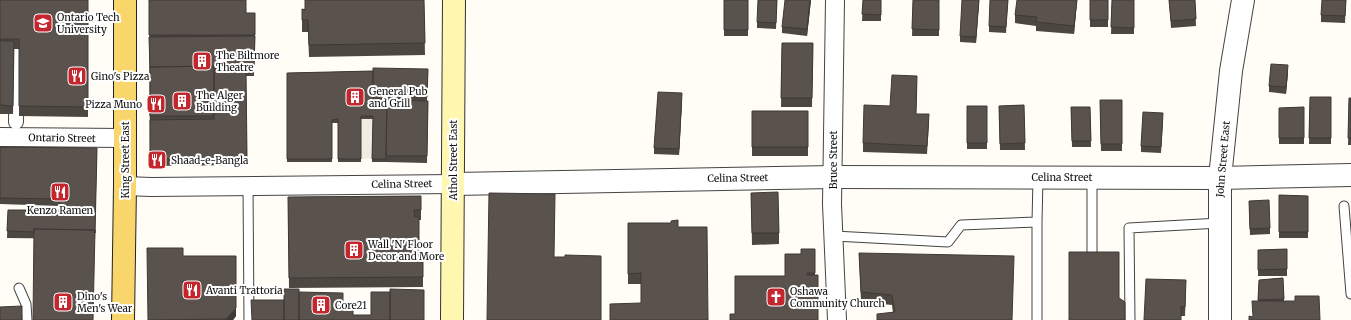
<svg xmlns="http://www.w3.org/2000/svg" width="1351" height="320" font-family="Merriweather,serif">
<rect width="100%" height="100%" fill="#fffdf5"/>
<path fill="#f1ede2" d="M361,119H373L372,158L361,159Z"/>
<g fill="none" stroke-linecap="round" stroke-linejoin="round">
<defs>
<path id="service" d="M1092,177V256
M248,186L249,320
M1344,206L1351,294
M1037,222L1038,178
M834,236L948,242L961,225L1037,222V320
M19,288L26,304L27,320
M1130,320L1129,228L1220,223"/>
<path id="pedestrian" d="M16,122L17,54"/>
<path id="minor" d="M835,0L832,204L837,320
M0,137L125,138
M125,186L151,187L453,184"/>
<path id="tertiary" d="M453,184L833,177L1220,178L1351,175
M1220,320V178L1231,71L1243,0"/>
<path id="secondary" d="M452,320L454,0"/>
<path id="primary" d="M123,320L125,186V0"/>
</defs>
<use href="#service" stroke="#444" stroke-width="11"/>
<use href="#pedestrian" stroke="#444" stroke-width="16"/>
<use href="#minor" stroke="#444" stroke-width="20"/>
<use href="#tertiary" stroke="#444" stroke-width="24"/>
<use href="#secondary" stroke="#333" stroke-width="24"/>
<use href="#primary" stroke="#222" stroke-width="24"/>
<use href="#service" stroke="#fff" stroke-width="9"/>
<use href="#pedestrian" stroke="#fff" stroke-width="14"/>
<use href="#minor" stroke="#fff" stroke-width="18"/>
<use href="#tertiary" stroke="#fff" stroke-width="22"/>
<use href="#secondary" stroke="#fff6b0" stroke-width="22"/>
<use href="#primary" stroke="#f9d66b" stroke-width="22"/>
</g>
<path fill="#4d4742" d="M0,0H88V117L19,116V49H14L13,114H0Z
M149,0L246,13L255,35L254,76H246L247,165L150,166Z
M424,0L425,55L309,57L308,32H302V9Z
M724,0H748V36H724Z
M777,0L776,29L757,28V22Z
M811,0L807,36L782,33V27Z
M863,0H881V21H862Z
M913,0H939V36H912Z
M979,0L976,43L960,42V36Z
M1008,0L1006,33L989,32V26Z
M1077,0L1074,34L1036,31V26L1015,23V15Z
M1090,0H1108V27H1090Z
M1112,0H1134V34H1111Z
M1169,0H1195L1196,26L1171,28Z
M1346,0L1345,23L1321,22V15Z
M782,43H813L812,107H781Z
M428,69L427,101L428,107L427,163L386,162H372L373,119H361V162H338V123H332V162H287V73L373,71Z
M1288,72L1286,94L1269,92V86Z
M917,84L916,114L929,123L927,154L863,152V143L890,106Z
M1310,97H1331V144H1309Z
M1349,98H1351V145H1348Z
M682,100L679,155L654,154V148Z
M1100,100H1122V151H1101Z
M1024,105L1025,150H1000L999,106Z
M967,106H987V149H967Z
M1071,107H1090L1091,147H1072Z
M1304,107V144H1279V108Z
M752,111H808V156H752Z
M1163,120L1161,153L1141,152V146Z
M0,147L97,148L95,239L7,238L8,210H60V206L0,204Z
M751,193L779,233V244L752,245Z
M1279,195L1308,196V238H1279Z
M421,196V220H419V263L423,262V287L289,288L288,197Z
M1249,208L1270,228V234L1250,235Z
M678,220L641,303V284H628V223H671Z
M815,249V275L735,314L785,276L801,254Z
M1287,249V276H1258V250Z
M859,253L1013,320L893,313L892,305L861,302Z
M183,256L236,316L233,320H148Z
M1283,278L1284,301L1320,320L1253,317L1258,301L1259,280Z
M1146,279L1186,289L1185,316H1181Z"/>
<path fill="#3f3936" d="M810,0H811L807,36V29Z
M979,0V2L976,43V37Z
M1077,0V1L1074,34V26Z
M1288,65V72L1286,94V87Z
M682,93V100L679,155V149Z
M236,308V316L233,320H226V319Z"/>
<path fill="#5a524d" stroke="#3f3936" d="M0,0H88V107L19,106V39H0Z
M149,0H246V13H255V35H149Z
M305,0H424L425,43L309,45L308,20H302V9L305,10Z
M724,0H748V30H724Z
M758,0H777L776,23L757,22Z
M785,0H810L807,29L782,27Z
M863,0H881V15L862,14Z
M913,0H939V30L912,29Z
M962,0H979L976,37L960,36Z
M990,0H1008L1006,27L989,26Z
M1017,0H1077L1074,26L1036,22L1037,17L1015,15Z
M1090,0H1108V20H1090Z
M1112,0H1134V28L1111,27Z
M1169,0H1195L1196,19L1171,21Z
M1322,0H1346L1345,16L1321,15Z
M255,36L254,67L214,68V66L150,67V68L149,37Z
M0,41H14L13,106L0,105Z
M782,43H813L812,98H781Z
M1271,64L1288,65L1286,87L1269,86Z
M214,66V116H150V67Z
M373,68L428,69L427,97L373,96Z
M214,70H246L247,158L150,159V120L214,119Z
M373,71V99H387L386,159H372L373,116H361V159H338V119L332,120V159H287V73Z
M892,75L917,76L916,114H929L927,146L863,143L864,105L890,106Z
M658,92L682,93L679,149L654,148Z
M1310,97H1331V138H1309Z
M1349,98H1351V138H1348Z
M387,100L428,101L427,156H386Z
M1100,100H1122V144H1101Z
M1024,105L1025,143L1000,144L999,106Z
M967,106H987V143H967Z
M1071,107H1090L1091,141H1072Z
M1304,107V138H1279V108Z
M752,111H808V147H752Z
M1143,112L1163,113L1161,147L1141,146Z
M0,147L97,148L95,233V230L34,229V232L7,231L8,210H60V199L0,198Z
M778,192L779,233H752L751,193Z
M489,193L555,194L554,257H565V255L601,256V320H487Z
M1279,195L1308,196V232H1279Z
M421,196V210H414L415,217H419V263L423,262V277L289,278L288,197Z
M1269,200L1270,228L1250,229L1249,201Z
M678,220V227H707L708,320H610V304L641,303V273L628,274V223H671V221Z
M34,229L95,230L93,320H33Z
M147,248H183V256H236V308L226,319L148,320Z
M801,249H815V273H807V275H818V320H730V314H735V276H785V254H801Z
M1287,249V269L1258,270V250Z
M1069,252H1119V298L1125,302V320H1069Z
M859,253L1014,256L1012,320H877V314L895,312L892,295L861,292Z
M1283,278L1284,299L1258,300L1259,280Z
M1146,279L1186,280L1185,307H1181V320H1144Z
M284,289H299V320H284Z
M390,289L424,290V320H390Z
M299,292L343,293V304H353V315H371V292H390V320H299Z
M1295,296H1319L1320,320H1249V316L1253,317L1252,301H1295Z
M251,300H284V320H252Z
M22,306V320H0V307Z"/>
<defs>
<symbol id="university-square" viewBox="-11 -11 22 22"><rect x="-9" y="-9" width="18" height="18" rx="4" fill="#c4262e" stroke="#fff"/><path d="M0-5L7-2L0 1L-7-2ZM-4 1L0 2.5L4 1V4Q0 6-4 4Z" fill="#fff"/></symbol>
<symbol id="building-square" viewBox="-11 -11 22 22"><rect x="-9" y="-9" width="18" height="18" rx="4" fill="#c4262e" stroke="#fff"/><path d="M-4-6H4V6H1V3H-1V6H-4ZM-2.5-4.3h1.7v1.8h-1.7ZM.8-4.3h1.7v1.8H.8ZM-2.5-1h1.7V.8h-1.7ZM.8-1h1.7V.8H.8Z" fill="#fff"/></symbol>
<symbol id="restaurant-square" viewBox="-11 -11 22 22"><rect x="-9" y="-9" width="18" height="18" rx="4" fill="#c4262e" stroke="#fff"/><path d="M-5-6h1v4h1v-4h1v4h1v-4h1v5L-1.5 .5V6h-2V.5L-5-1ZM5-6V6H3V1.5H1.5Q1.5-4 5-6Z" fill="#fff"/></symbol>
<symbol id="church-square" viewBox="-11 -11 22 22"><rect x="-9" y="-9" width="18" height="18" rx="4" fill="#c4262e" stroke="#fff"/><path d="M-1.2-6h2.4v3.5h3.3v2.4h-3.3V6h-2.4V-.1h-3.3v-2.4h3.3Z" fill="#fff"/></symbol>
</defs>
<g fill-rule="evenodd">
<use href="#university-square" x="32" y="12" width="22" height="22"/>
<use href="#building-square" x="191" y="50" width="22" height="22"/>
<use href="#restaurant-square" x="66" y="65" width="22" height="22"/>
<use href="#building-square" x="344" y="86" width="22" height="22"/>
<use href="#building-square" x="171" y="90" width="22" height="22"/>
<use href="#restaurant-square" x="145" y="93" width="22" height="22"/>
<use href="#restaurant-square" x="146" y="149" width="22" height="22"/>
<use href="#restaurant-square" x="49" y="181" width="22" height="22"/>
<use href="#building-square" x="343" y="239" width="22" height="22"/>
<use href="#restaurant-square" x="181" y="279" width="22" height="22"/>
<use href="#church-square" x="765" y="286" width="22" height="22"/>
<use href="#building-square" x="52" y="291" width="22" height="22"/>
<use href="#building-square" x="310" y="294" width="22" height="22"/>
</g>
<g text-anchor="middle" dominant-baseline="central" stroke-width="4" stroke-linejoin="round" paint-order="stroke">
<g font-size="10" fill="#111" stroke="#fff" text-anchor="start">
<text x="57" y="17">Ontario Tech<tspan x="57" dy="12">University</tspan></text>
<text x="216" y="55">The Biltmore<tspan x="216" dy="12">Theatre</tspan></text>
<text x="91" y="76">Gino's Pizza</text>
<text x="369" y="91">General Pub<tspan x="369" dy="12">and Grill</tspan></text>
<text x="196" y="95">The Alger<tspan x="196" dy="12">Building</tspan></text>
<text x="142" y="104" text-anchor="end">Pizza Muno</text>
<text x="171" y="160">Shaad-e-Bangla</text>
<text x="60" y="210" text-anchor="middle">Kenzo Ramen</text>
<text x="368" y="244">Wall 'N' Floor<tspan x="368" dy="12">Decor and More</tspan></text>
<text x="206" y="290">Avanti Trattoria</text>
<text x="790" y="291">Oshawa<tspan x="790" dy="12">Community Church</tspan></text>
<text x="77" y="296">Dino's<tspan x="77" dy="12">Men's Wear</tspan></text>
<text x="335" y="305">Core21</text>
</g>
<g font-size="10" fill="#111" stroke="#fff">
<text transform="translate(62 138) rotate(1)">Ontario Street</text>
<text transform="translate(1223 159) rotate(-85)">John Street East</text>
<text transform="translate(125 160) rotate(-90)">King Street East</text>
<text transform="translate(453 160) rotate(-90)">Athol Street East</text>
<text transform="translate(833 160) rotate(-90)">Bruce Street</text>
<text x="1062" y="177">Celina Street</text>
<text transform="translate(738 178) rotate(-1)">Celina Street</text>
<text transform="translate(402 184) rotate(-1)">Celina Street</text>
</g>
</g>
</svg>
